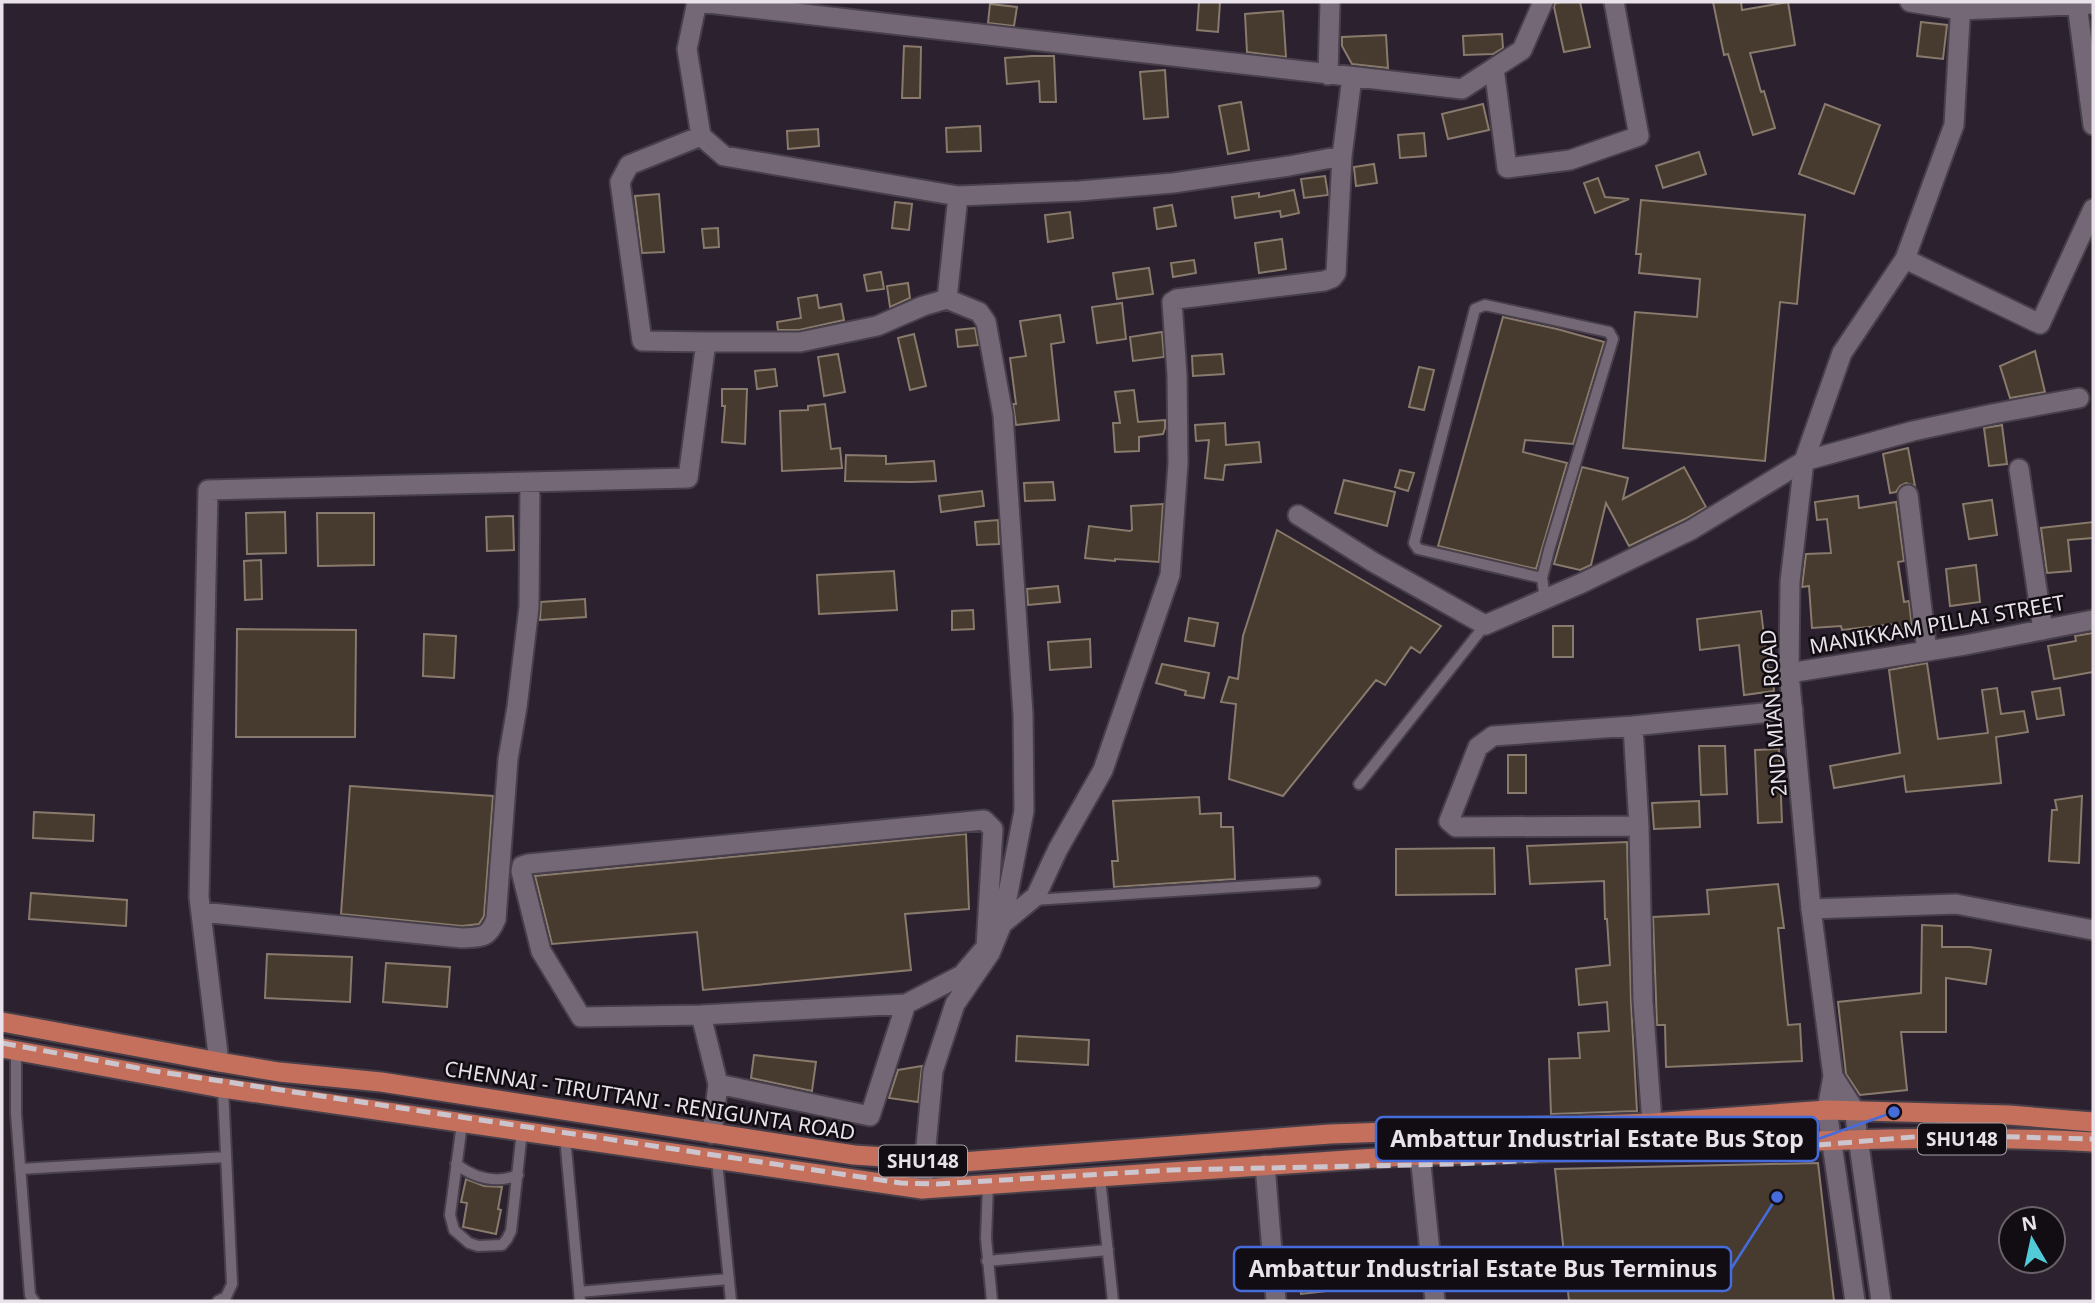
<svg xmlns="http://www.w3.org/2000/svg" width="2095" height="1303" font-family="'Noto Sans',sans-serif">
<rect width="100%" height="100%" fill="#2c212e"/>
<path fill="#473a2e" stroke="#887a6c" stroke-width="2" d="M1199,2H1220L1218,32L1197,30Z
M1561,2H1580L1590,47L1564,52L1554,7L1555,3Z
M1713,2H1741L1742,10L1788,2L1795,45L1750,53L1761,92L1764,91L1775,128L1753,135L1728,54L1724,55Z
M990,4L1017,7L1014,26L988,23Z
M1283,11L1286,57L1247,52L1245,14Z
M1921,22L1947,25L1943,59L1917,56Z
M1502,34L1503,48L1493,54L1464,55L1463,36Z
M1386,35L1388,68L1352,64L1342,46V37Z
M904,46L921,47L920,98H902Z
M1032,56H1054L1056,102H1040L1039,81L1007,84L1005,58Z
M1165,70L1168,117L1144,119L1140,72Z
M1241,102L1249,150L1228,154L1219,106Z
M1483,104L1489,130L1448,139L1442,114Z
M1825,104L1880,125L1854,194L1799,174Z
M980,126L981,151L947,152L946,128Z
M818,129L819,146L788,149L787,131Z
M1424,133L1426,156L1400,158L1398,135Z
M1699,152L1706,174L1663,188L1656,166Z
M1374,164L1377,183L1356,186L1354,167Z
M1325,176L1328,195L1304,198L1301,179Z
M1598,178L1605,197L1629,199L1595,213L1584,183Z
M1294,190L1299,213L1281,217L1280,211L1235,218L1232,197L1259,193V197Z
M659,194L664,252L642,253L635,196Z
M1641,200L1805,215L1797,304L1780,302L1765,461L1623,448L1635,312L1697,317L1700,279L1639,273L1641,254H1636Z
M895,202L912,204L909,230L892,228Z
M1172,205L1176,226L1157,229L1154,208Z
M1070,212L1073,238L1048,242L1045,215Z
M718,228L719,247L704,248L702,229Z
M1282,239L1286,269L1259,273L1255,243Z
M1194,260L1196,273L1173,277L1171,263Z
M1149,268L1153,294L1117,299L1113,273Z
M881,272L884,289L867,291L864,275Z
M908,283L910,298L890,307L887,286Z
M817,295L819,308L841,304L844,320L799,330H778L777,322L801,318L798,298Z
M1122,303L1126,339L1097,343L1092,307Z
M1060,315L1064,342L1051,344L1059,420L1016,425L1013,404H1016L1010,358L1026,356L1020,321Z
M1503,317L1557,329L1604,342L1573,444L1525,440L1523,452L1567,463L1536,569L1438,546Z
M975,328L978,345L958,347L956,330Z
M1162,332L1164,357L1133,361L1130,337Z
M914,334L926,386L910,390L898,338Z
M2035,351L2045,392L2010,398L2000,366Z
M838,354L845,392L824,396L818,357Z
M1222,354L1224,374L1193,376L1192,356Z
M1419,367L1434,370L1424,410L1409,407Z
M775,369L777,386L757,389L755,371Z
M722,389H747L745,444L722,442L725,406H722Z
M1134,390L1138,422L1165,420V428L1163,434L1139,437V451L1115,452L1113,423H1120L1115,392Z
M825,404L831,449L840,448L842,468L782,471L780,411L808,410V406Z
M1225,423L1226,445L1259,442L1261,462L1225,465L1223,480L1205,478L1209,440L1196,441L1195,425Z
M2002,425L2007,464L1989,466L1984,428Z
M1908,448L1915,486L1906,483L1900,486L1896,492L1890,493L1883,454Z
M846,455L886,456V464L934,461L936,481L912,482L845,481Z
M1582,467L1628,478L1623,499L1684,467L1706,507L1685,519L1629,546L1606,503L1591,565L1580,570L1554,564Z
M1400,470L1414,473L1408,491L1395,487Z
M1344,480L1395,492L1387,526L1335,513Z
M1053,482L1055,500L1025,501L1024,483Z
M982,491L984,506L941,512L939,496Z
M1858,496L1859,508L1896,502L1904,561L1898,562L1904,602L1909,601L1912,627L1896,630L1894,624L1842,630L1841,626L1812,628L1809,586L1802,587L1806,554L1831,553L1827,519L1817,520L1815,502Z
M1992,500L1997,535L1969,539L1963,504Z
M1163,504L1159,562L1115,559V561L1085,558L1089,526L1130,531L1132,530L1131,506Z
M285,512L286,553L247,554L246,513Z
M317,513H374V565L318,566Z
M513,516L514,550L487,551L486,517Z
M998,520L999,544L977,545L975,522Z
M2093,522V538L2068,540L2071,571L2047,573L2041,528Z
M1277,530L1441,626L1420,653L1411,647L1385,685L1376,680L1283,796L1229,779L1236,704L1221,702L1229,677L1238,679L1243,636Z
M261,560L262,599L245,600L244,561Z
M1976,565L1980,602L1950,606L1946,569Z
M894,571L897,610L819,614L817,575Z
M1058,586L1060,602L1028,605L1027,589Z
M585,599L586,617L540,620L541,602Z
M973,610L974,629L952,630V611Z
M1761,611L1768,668H1772L1774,691L1744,695L1739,645L1700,650L1697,619Z
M1189,618L1218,623L1214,646L1185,641Z
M1553,626H1573V657H1553Z
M237,629L356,630L355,737H236Z
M2093,633V672L2054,679L2048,646L2076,641L2075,636Z
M424,634L456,636L454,678L423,676Z
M1090,639L1091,667L1050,670L1048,642Z
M1927,663L1938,739L1988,733L1982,690L1997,688L2001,714L2024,711L2028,732L1996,737L2001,783L1906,792L1904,776L1834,788L1830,766L1900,753L1889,670Z
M1162,664L1209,673L1204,698L1185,695L1186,691L1156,683Z
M2060,688L2064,715L2037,719L2032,692Z
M1699,746H1725L1727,794L1701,795Z
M1779,749L1782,822L1758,823L1755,750Z
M1508,755H1526V793H1508Z
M350,786L493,796L484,916L479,924L462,926L341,914Z
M2082,796L2079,863L2049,861L2052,810H2057L2055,800Z
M1199,797L1200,814L1221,813V827H1233L1235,879L1114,887L1112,861H1118L1113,801Z
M1699,801L1700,827L1654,829L1652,803Z
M34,812L94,815L93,841L33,838Z
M966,834L969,909L905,914L911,970L703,990L697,932L552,944L535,876Z
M1627,842L1631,1002L1637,1111L1551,1114L1549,1059L1580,1058L1578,1033L1609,1031L1607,1002L1579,1005L1576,969L1610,965L1607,919H1605L1604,881L1530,884L1527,846Z
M1494,848L1495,894L1396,895V849Z
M1778,884L1784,928H1778L1788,1025L1800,1024L1802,1061L1666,1067L1665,1025H1657L1653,917L1709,914L1707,890Z
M31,893L127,900L126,926L29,919Z
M1922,925L1942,926V947H1970L1991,950L1986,984L1946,978V1032H1901L1907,1090L1860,1095L1846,1074L1838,1002L1921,993Z
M267,954L352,957L350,1002L265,998Z
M386,963L450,967L447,1007L383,1002Z
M1017,1036L1089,1040L1088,1065L1016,1061Z
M754,1055L816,1062L812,1091L751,1078Z
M922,1066L918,1102L889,1098L898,1070Z
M1818,1163L1834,1301H1569L1555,1169Z
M466,1179L484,1186L502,1187L498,1209L501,1210L496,1234L463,1227L467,1203L461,1202Z
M1387,1250L1391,1284L1301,1294L1297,1260Z"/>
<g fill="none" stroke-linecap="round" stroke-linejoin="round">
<defs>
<path id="service" d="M1542,578L1418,549L1414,543L1475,309L1485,305L1609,332L1613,339L1549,550L1542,578L1545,599
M1359,784L1485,625
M1033,900L1315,882
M16,1051V1114L30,1295L34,1301
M462,1123L450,1215L454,1230L469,1243L478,1246L502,1245L507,1239L511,1231L522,1131
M565,1137L580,1301
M717,1161L731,1301
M456,1164C474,1178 496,1184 518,1175
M20,1169L226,1157
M1100,1178L1113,1301
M988,1185L986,1238L992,1301
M987,1261L1108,1250
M579,1292L729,1279
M218,1301L226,1297L232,1284L223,1089"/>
<path id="minor" d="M697,2L687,49L701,136L724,156L958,196L1079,191L1173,183L1289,166L1342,156L1352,77
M699,2L1462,89L1522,50L1543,2
M1910,2L1961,10L2093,4
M2077,4L2093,125
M1494,68L1507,168L1570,160L1639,136L1614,2
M1328,75L1330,2
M1905,259L2040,324L2093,209
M706,342H800L877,326L923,306L947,299
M2019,469L2043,630
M1908,495L1927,651
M1298,515L1373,562L1485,625L1582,583L1691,530L1804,461L1913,431L1992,414L2079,398
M1789,673L1965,645L2093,620
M1633,726L1639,826L1643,1001L1652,1123
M984,820L993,829L986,947L962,975L906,1004L701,1015L581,1017L541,951L521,871L522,866L528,864Z
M1639,826L1456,827L1449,821L1478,747L1493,736L1633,726L1793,710
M1811,909L1956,904L2093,930
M201,912L462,938C481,937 488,939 496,919L508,759L517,707L529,607L530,482
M1002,924L1036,896L1058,849L1103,770L1170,575L1178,463L1177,375L1172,302L1177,299L1324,281L1332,278L1336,273L1342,156
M701,1015L718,1084L712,1134
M219,1062L199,897L208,490L688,478L706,342L642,341L620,182L629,165L701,136
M718,1084L870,1116L906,1004
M1420,1155L1435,1301
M1265,1165L1276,1301
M922,1189L933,1071L955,1004L990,953L1002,924L1024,811L1023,714L1003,415L986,322L979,312L947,299L958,196"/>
<path id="secondary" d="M1833,1076L1854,1109L1881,1301
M1855,1301L1827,1110L1833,1076L1811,909L1789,673L1790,582L1804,461L1842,353L1905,259L1954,125L1961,2"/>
<path id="primary" d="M2,1022L219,1062L279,1072L381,1082L854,1155L962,1162L1330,1134L1652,1123L1827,1110L2009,1115L2093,1122
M2,1048L216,1087L922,1189L1420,1155C1645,1154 1869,1129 2093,1142"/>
</defs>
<use href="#service" stroke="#473f49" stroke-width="14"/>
<use href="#minor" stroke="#473f49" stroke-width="23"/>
<use href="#secondary" stroke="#473f49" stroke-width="23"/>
<use href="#primary" stroke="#473f49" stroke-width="23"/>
<use href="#service" stroke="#746876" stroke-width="10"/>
<use href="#minor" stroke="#746876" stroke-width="19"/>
<use href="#secondary" stroke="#746876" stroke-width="19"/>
<use href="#primary" stroke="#c5705c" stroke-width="19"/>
<path stroke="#ccc5cd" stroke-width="5" stroke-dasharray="14 7" stroke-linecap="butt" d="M2,1043L154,1071L901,1183L937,1184L1171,1170L1457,1164L1806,1146L1937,1135L2093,1139"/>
</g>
<g text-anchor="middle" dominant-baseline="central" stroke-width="5" stroke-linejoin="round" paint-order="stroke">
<g fill="#110d12" stroke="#a8a2a9" stroke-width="2">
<rect x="1918" y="1123.5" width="88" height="31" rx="5"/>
<rect x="879" y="1145.5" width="88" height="31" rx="5"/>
</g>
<g font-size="19" font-weight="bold" fill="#e9e2ea">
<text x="1962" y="1139">SHU148</text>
<text x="923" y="1161">SHU148</text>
</g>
<g font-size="21" fill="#e9e2ea" stroke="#110d12">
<text transform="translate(1937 624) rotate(-10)">MANIKKAM PILLAI STREET</text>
<text transform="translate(1773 713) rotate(-94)">2ND MIAN ROAD</text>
<text transform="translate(650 1100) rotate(9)">CHENNAI - TIRUTTANI - RENIGUNTA ROAD</text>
</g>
</g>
<path fill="none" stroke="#466cdc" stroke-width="2.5" d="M1894 1112L1818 1139M1777 1197L1731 1269"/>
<g fill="#466cdc" stroke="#110d12" stroke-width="2.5">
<circle cx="1894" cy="1112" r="7"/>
<circle cx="1777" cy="1197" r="7"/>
</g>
<g fill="#110d12" stroke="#466cdc" stroke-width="2.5">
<rect x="1376" y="1117" width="442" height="44" rx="7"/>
<rect x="1234" y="1247" width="497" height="44" rx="7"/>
</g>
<g font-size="23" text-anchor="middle" font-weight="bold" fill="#e9e2ea">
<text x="1597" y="1147">Ambattur Industrial Estate Bus Stop</text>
<text x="1483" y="1277">Ambattur Industrial Estate Bus Terminus</text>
</g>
<rect width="2095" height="1303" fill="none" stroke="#e9e2ea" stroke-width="7"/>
<g transform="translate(2032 1240) rotate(351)"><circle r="33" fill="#110d12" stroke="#676268" stroke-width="2"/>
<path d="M0-5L12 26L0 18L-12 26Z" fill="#52cbd8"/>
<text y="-10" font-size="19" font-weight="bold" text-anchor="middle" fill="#e9e2ea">N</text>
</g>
</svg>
